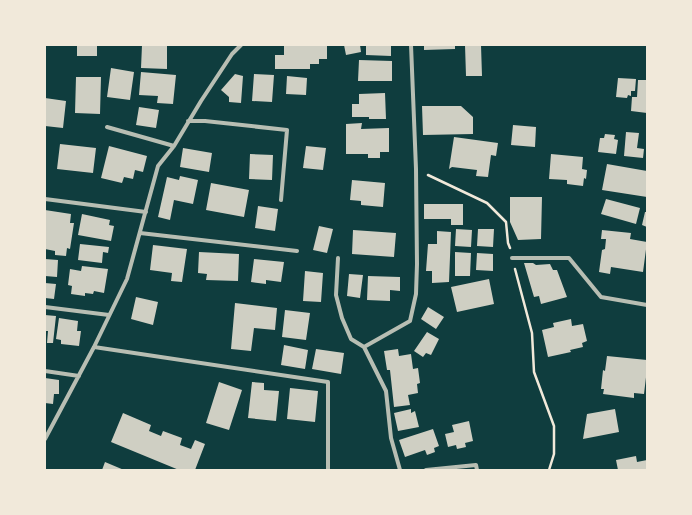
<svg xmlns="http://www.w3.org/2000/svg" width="692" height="515" font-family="Signika,sans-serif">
<rect width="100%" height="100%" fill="#0f3d3e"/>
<path fill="#cfcfc3" d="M77,45H97V56H77Z
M142,45H167V69L141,68Z
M284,45H327V59H319V64H310V69H275V55H284Z
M344,45H360L361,52L346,55Z
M366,45H391V56L366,55Z
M424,45H455V49L424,50Z
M465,45H481L482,76H466Z
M359,60L392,61V81H358Z
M111,68L134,72L130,100L107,97Z
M141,72L176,75L173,104L157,103L158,96L139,95Z
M235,74L243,76L241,103L229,102V97L221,90Z
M254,74L274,75L272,102L252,101Z
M287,76L307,78L306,95L286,94Z
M76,77H101L100,114L75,113Z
M618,78L636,79L635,91H631V96L628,95L627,98L616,97Z
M638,80H647V113L631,111L632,97H637Z
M385,93L386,119H369V117H352V104H359V94Z
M45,98L66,101L63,128L45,126Z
M422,106H461L473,117V134L423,135Z
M139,107L159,110L156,128L136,125Z
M362,123L361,129L389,128V152H380V158H368V154H346V124Z
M513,125L536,127L535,147L511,145Z
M626,132L639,133L637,148L644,149L643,158L624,156Z
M605,134L615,135L614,139L618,140L616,154L598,152L600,138H604Z
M454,137L498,143L496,156L491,155L488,177L476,176L477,170L452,167L449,169Z
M60,144L96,148L93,173L57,169Z
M109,146L147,156L143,172L135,170L133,179L124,177L122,183L101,178Z
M306,146L326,148L323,170L303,168Z
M183,148L212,153L209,172L180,167Z
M250,154L273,155L272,180L249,179Z
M551,154L583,157L582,169L587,170L586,179L584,178L583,186L567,184V180L549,179Z
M607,164L647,171V197L602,190Z
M180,176L198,180L193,204L174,200L170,220L158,217L167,177L179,180Z
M352,180L385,183L383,207L361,205V201L350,200Z
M211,183L249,190L244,217L206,210Z
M510,197H542L541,239L518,240L510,222Z
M606,199L640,208L636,224L601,214Z
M424,204H463V225H451V219H424Z
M258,206L278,209L275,231L255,228Z
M45,210L71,214L70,223H74L70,249L67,248L66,256L55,255V251L45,249Z
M645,212H647V227L642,225Z
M82,214L110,220L109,225L114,226L111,241L78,235Z
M319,226L333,229L327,253L313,250Z
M456,229L472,230L471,247L455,246Z
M478,229H494L493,247L477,246Z
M353,230L396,233L394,257L352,254Z
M602,230L631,233L630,239L647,242L643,272L611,267L610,274L599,272L602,250L605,249L606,239H601Z
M437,231L451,232L449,282L432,283V271H426L428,244H437Z
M80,244L109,247L108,253L103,252L102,263L78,260Z
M153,245L187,249L182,282L171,281L172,273L150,270Z
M199,252L239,254L238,281L206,280L207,274L198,273Z
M455,252L471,253L470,276H455Z
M477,253L493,254V271L476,270Z
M45,259L58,260L57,277L45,276Z
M254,259L284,262L281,282L266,280V284L251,282Z
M524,263H533L536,265L550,264L553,270H557L567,297L541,304L539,296L534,297Z
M82,266L108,269L104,293L94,291L93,294L85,293V296L71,294L72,286L68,285L70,269L81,271Z
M305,271L323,273L321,302L303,301Z
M349,274L363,275L360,298L347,296Z
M368,276L400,277V291L390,290V301L367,300Z
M489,279L494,304L457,312L451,287Z
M45,283L56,284L54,299L45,298Z
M136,297L158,302L153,325L131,319Z
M235,303L277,308L275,330L254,328L251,351L231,349Z
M428,307L444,317L436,329L421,319Z
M285,310L310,313L306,340L282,337Z
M45,315L56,316L53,343H47L48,331H45Z
M59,318L78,321L77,331H81L79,346L61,344V340L56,339Z
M571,319L572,326L583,324L587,341L582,343L583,347L570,350L571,352L548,357L542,330L554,327L553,323Z
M427,332L439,339L431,355L426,353L423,357L414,351Z
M284,345L308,350L305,369L281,365Z
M316,349L344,353L341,374L312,369Z
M398,349L399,356L411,354L413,369L418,368L420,383L417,384L418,393L408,395L410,405L394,407L390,370H387L384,351Z
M607,356L647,360V369L644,394L634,393V398L603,394L604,389H601L603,370L605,371Z
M45,378L59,380V394H54L53,404L45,403Z
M219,382L242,390L229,430L206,423Z
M252,382L264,383V390L279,391L276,421L248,418Z
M290,388L318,391L315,422L287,419Z
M411,409V413L415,411L419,427L398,431L394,413Z
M615,409L619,432L583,439L587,414Z
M123,413L151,425L149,431L161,436L163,431L182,438L180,445L191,449L195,440L205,444L195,470H179L111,442Z
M469,421L473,441L465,443L466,447L457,449L456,445L448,447L445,434L454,432L452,425Z
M433,429L439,446L434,448L435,452L427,455L425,450L405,457L399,440Z
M636,456L637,462L647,460V470H618L616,460Z
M105,462L124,470H102Z"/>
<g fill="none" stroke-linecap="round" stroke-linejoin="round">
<path stroke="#f1e9da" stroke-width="2.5" d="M428,175L487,203L506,222L508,243L510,248
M515,269L532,333L534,372L554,426V454L549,470"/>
<path stroke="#b8beb3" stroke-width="4" d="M188,121H205L287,130L281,200
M107,127L174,146
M45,199L146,212
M140,233L297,251
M338,258L336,295L342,318L351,339L364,347L386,391L391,438L400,470
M512,258H569L601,297L647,305
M45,307L109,315
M94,347L328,382V470
M364,347L410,321L416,294L417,264L416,169L411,45
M45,371L79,376
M45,439L94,347L127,279L158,166L174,146L201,101L232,54L241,45
M426,470L476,465L477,470"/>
</g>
<rect width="692" height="515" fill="none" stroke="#f1e9da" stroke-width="92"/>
</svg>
